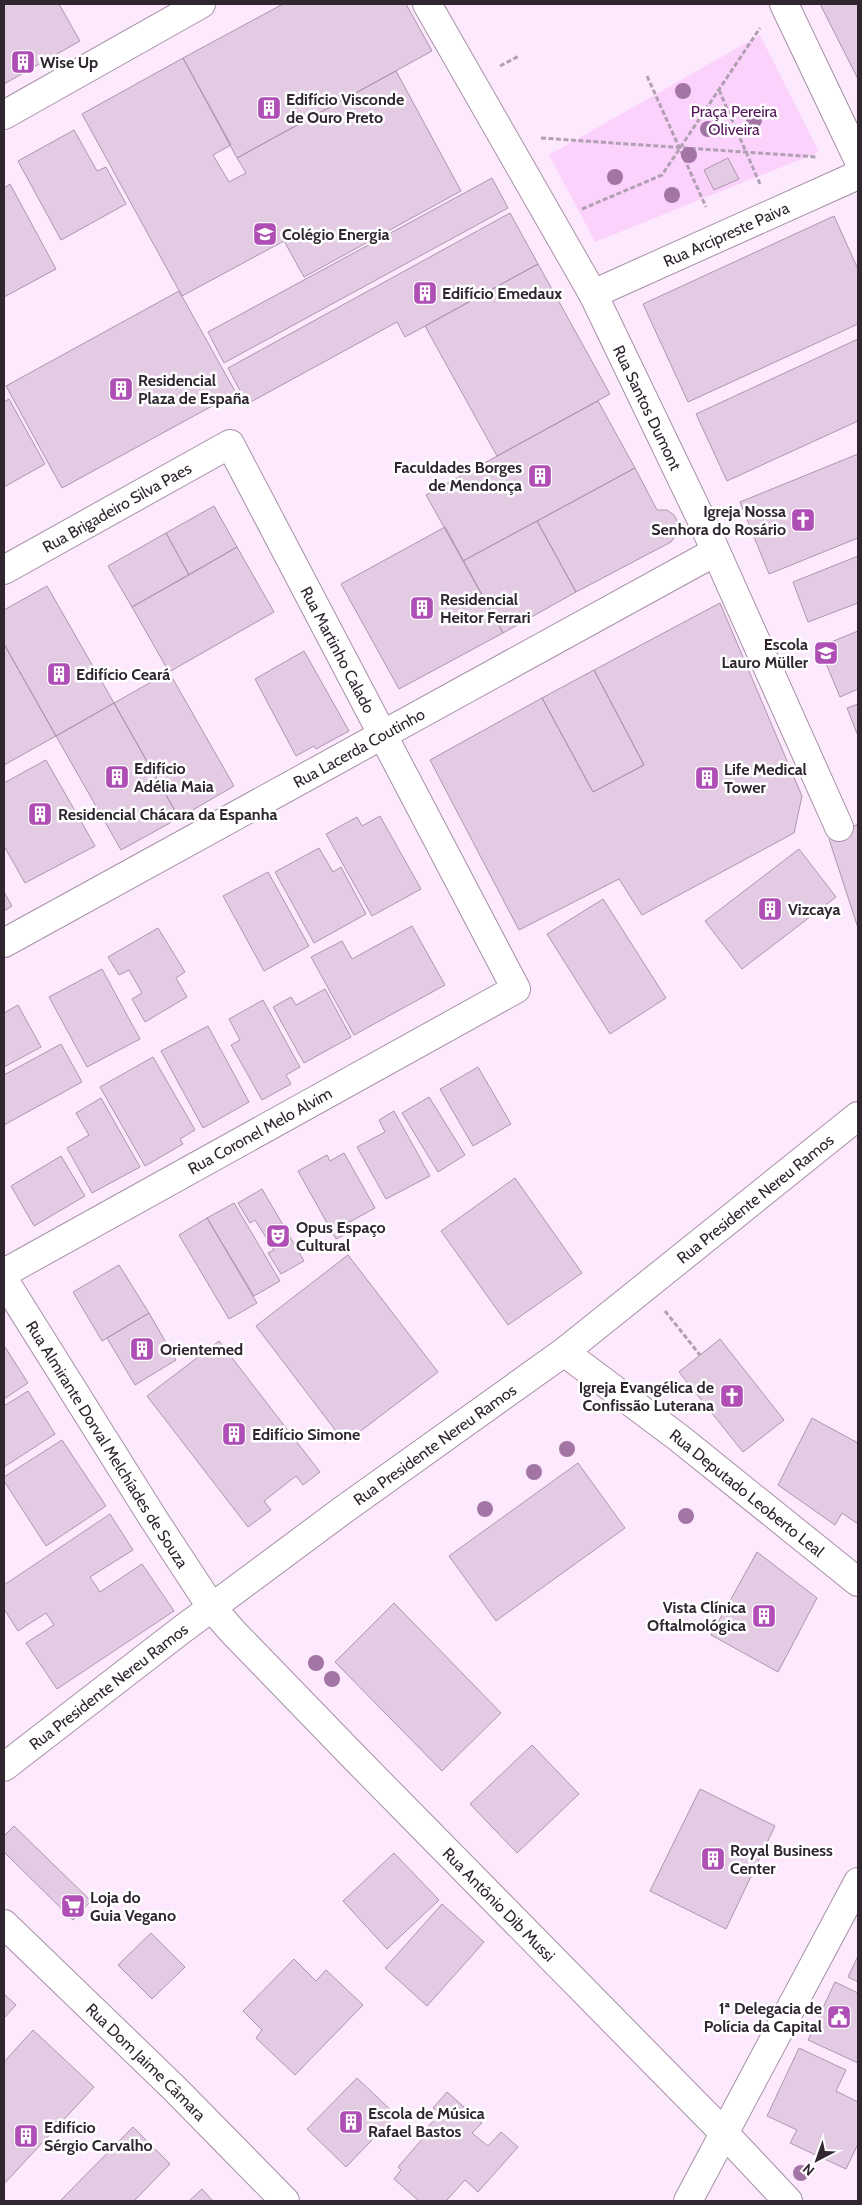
<svg xmlns="http://www.w3.org/2000/svg" width="862" height="2205" font-family="Cabin,sans-serif">
<rect width="100%" height="100%" fill="#fde9fd"/>
<path fill="#fbd2fc" d="M760,35L819,152L595,242L549,155Z"/>
<path fill="#e3cbe3" stroke="#ad96ad" d="M4,4H59L80,41L4,84Z
M283,4H406L432,51L237,158L183,58Z
M820,4H858V79Z
M183,58L231,145L213,155L229,182L246,173L237,158L396,71L461,191L304,277L284,241L182,296L82,114Z
M74,130L97,171L106,167L126,204L61,240L18,161Z
M728,158L739,179L714,190L704,170Z
M492,178L508,208L224,363L208,332Z
M10,184L56,269L4,297V188Z
M510,213L538,264L405,337L397,322L247,404L228,368Z
M834,216L858,269V324L688,402L643,304Z
M538,264L610,394L497,456L425,326Z
M179,291L236,393L62,488L6,386Z
M858,339V421L727,481L696,414Z
M9,399L45,464L4,487V402Z
M598,401L635,468L463,561L426,495Z
M858,454V538L769,574L740,502Z
M635,468L657,510H667L674,515L678,523V532L671,542L576,592L537,521Z
M214,506L237,547L189,575L166,533Z
M537,521L576,592L503,633L463,561Z
M445,527L503,633L399,689L341,584Z
M166,533L189,575L132,607L108,566Z
M237,547L274,612L169,672L132,607Z
M858,556V603L808,622L793,582Z
M47,586L114,703L56,736L4,644V610Z
M720,603L802,796L794,833L642,915L619,879L519,930L430,760L542,698L593,792L644,765L594,670Z
M858,631V689L840,697L819,647Z
M4,644L56,736L4,765Z
M304,651L349,731L316,749L314,746L296,756L255,679Z
M594,670L644,765L593,792L542,698Z
M169,672L234,786L179,818L114,703Z
M114,703L179,818L121,850L56,736Z
M858,704V736L847,708Z
M46,760L95,846L25,883L4,846V783Z
M380,816L421,889L372,916L326,834L357,817L362,826Z
M858,824V928L829,839Z
M319,848L333,872L341,867L366,914L314,943L275,872Z
M799,849L836,897L742,969L705,921Z
M268,872L309,946L264,971L223,896Z
M4,892L12,906L4,911Z
M603,899L666,998L610,1034L547,934Z
M412,926L445,985L354,1035L311,957L342,941L352,959Z
M158,928L185,972L176,978L187,997L145,1022L132,999L142,993L129,970L119,975L108,957Z
M102,969L140,1039L87,1067L49,997Z
M325,989L351,1037L304,1063L273,1007L291,997L296,1005Z
M263,1000L300,1067L286,1075L291,1084L262,1100L231,1045L240,1040L229,1019Z
M18,1005L41,1047L4,1067V1013Z
M208,1026L249,1102L203,1128L161,1051Z
M61,1044L82,1082L4,1125V1075Z
M153,1057L195,1130L180,1139L183,1144L145,1166L100,1087Z
M478,1067L511,1124L473,1146L440,1089Z
M429,1097L465,1155L438,1172L402,1113Z
M101,1098L140,1167L92,1193L67,1148L89,1135L76,1113Z
M394,1111L430,1176L386,1199L357,1147L385,1132L379,1120Z
M344,1153L375,1208L346,1224L350,1232L336,1239L298,1171L327,1155L330,1161Z
M61,1156L85,1196L34,1226L11,1186Z
M515,1178L582,1273L508,1325L441,1231Z
M262,1189L304,1261L281,1274L268,1253L274,1250L255,1220L250,1223L238,1203Z
M234,1203L280,1281L254,1296L207,1218Z
M207,1218L257,1303L229,1319L179,1235Z
M348,1255L438,1372L345,1443L256,1326Z
M119,1265L149,1313L102,1341L73,1292Z
M149,1313L176,1360L135,1385L107,1338Z
M720,1339L784,1420L743,1452L679,1372Z
M219,1341L320,1472L303,1485L296,1476L264,1501L271,1510L248,1527L147,1396Z
M5,1347L28,1383L4,1399V1348Z
M28,1391L55,1434L4,1467V1406Z
M812,1418L858,1443V1524L842,1513L835,1525L778,1485Z
M62,1440L106,1506L46,1546L4,1481V1477Z
M578,1463L625,1528L496,1621L449,1556Z
M110,1514L133,1550L90,1577L100,1592L142,1564L174,1611L57,1689L26,1643L54,1625L46,1613L18,1631L4,1609V1585Z
M757,1552L817,1598L778,1672L711,1635Z
M394,1603L501,1713L442,1771L335,1662Z
M532,1745L579,1794L517,1853L470,1804Z
M700,1789L775,1826L726,1929L650,1891Z
M14,1826L91,1901L73,1920L4,1852V1836Z
M394,1853L439,1900L387,1949L343,1901Z
M442,1904L484,1942L427,2006L385,1968Z
M151,1933L185,1967L152,1999L118,1965Z
M858,1956V1982L848,1977Z
M294,1959L316,1981L326,1970L363,2005L295,2075L256,2038L262,2030L243,2011Z
M835,1982L858,1993V2063L808,2040Z
M4,1994L16,2005L4,2018Z
M33,2030L94,2087L4,2184V2062Z
M799,2048L846,2070L836,2091L858,2102V2144L846,2169L790,2143L797,2130L767,2116Z
M357,2078L396,2115L346,2167L307,2129Z
M447,2092L482,2123L472,2133L488,2146L501,2132L518,2147L478,2192L465,2180L446,2201H419L394,2179L401,2170L398,2167L430,2130L427,2128L440,2113L433,2108Z
M133,2127L170,2164L134,2201H60Z
M202,2189L213,2201H189Z"/>
<g fill="none" stroke-linecap="round" stroke-linejoin="round">
<defs>
<g id="street">
<path id="s1" d="M593,294L704,525L839,827"/>
<path id="s2" d="M4,570L230,444L516,989L4,1273"/>
<path id="s3" d="M4,943L715,552"/>
<path id="s4" d="M564,1352L679,1438L858,1582"/>
<path id="s5" d="M4,1924L174,2088L285,2201"/>
</g>
<g id="secondary">
<path id="s6" d="M427,4L593,294L858,175"/>
<path d="M784,4L858,159"/>
<path d="M4,115L201,4"/>
<path id="s7" d="M4,1280L153,1518L212,1608L233,1632L356,1759L724,2133L788,2201"/>
<path id="s8" d="M4,1767L180,1631L343,1510L564,1352L858,1116"/>
<path d="M688,2201L858,1882"/>
</g>
</defs>
<use href="#street" stroke="#a790a7" stroke-width="30"/>
<use href="#secondary" stroke="#a790a7" stroke-width="30"/>
<path stroke="#b0a0b1" stroke-width="3" stroke-dasharray="5 2.5" stroke-linecap="butt" d="M500,66L519,56
M647,76L706,207
M719,90L760,184
M541,138L817,157
M582,209L662,175L760,28
M665,1311L700,1355"/>
<use href="#street" stroke="#fff" stroke-width="28"/>
<use href="#secondary" stroke="#fff" stroke-width="28"/>
</g>
<g fill="#a275a4">
<circle cx="683" cy="91" r="8"/>
<circle cx="754" cy="120" r="8"/>
<circle cx="708" cy="129" r="8"/>
<circle cx="689" cy="155" r="8"/>
<circle cx="615" cy="177" r="8"/>
<circle cx="672" cy="195" r="8"/>
<circle cx="567" cy="1449" r="8"/>
<circle cx="534" cy="1472" r="8"/>
<circle cx="485" cy="1509" r="8"/>
<circle cx="686" cy="1516" r="8"/>
<circle cx="316" cy="1663" r="8"/>
<circle cx="332" cy="1679" r="8"/>
<circle cx="801" cy="2173" r="8"/>
</g>
<defs>
<symbol id="building-square" viewBox="-11 -11 22 22"><rect x="-9" y="-9" width="18" height="18" rx="4" fill="#af4eb5" stroke="#fff"/><path d="M-4-6H4V6H1V3H-1V6H-4ZM-2.5-4.3h1.7v1.8h-1.7ZM.8-4.3h1.7v1.8H.8ZM-2.5-1h1.7V.8h-1.7ZM.8-1h1.7V.8H.8Z" fill="#fff"/></symbol>
<symbol id="school-square" viewBox="-11 -11 22 22"><rect x="-9" y="-9" width="18" height="18" rx="4" fill="#af4eb5" stroke="#fff"/><path d="M0-5L7-2L0 1L-7-2ZM-4 1L0 2.5L4 1V4Q0 6-4 4Z" fill="#fff"/></symbol>
<symbol id="church-square" viewBox="-11 -11 22 22"><rect x="-9" y="-9" width="18" height="18" rx="4" fill="#af4eb5" stroke="#fff"/><path d="M-1.2-6h2.4v3.5h3.3v2.4h-3.3V6h-2.4V-.1h-3.3v-2.4h3.3Z" fill="#fff"/></symbol>
<symbol id="theatre-square" viewBox="-11 -11 22 22"><rect x="-9" y="-9" width="18" height="18" rx="4" fill="#af4eb5" stroke="#fff"/><path d="M-5-5.5Q0-4 5-5.5V0Q5 5 0 6Q-5 5-5 0ZM-3.3-2.5H-1v1.5H-3.3ZM1-2.5H3.3v1.5H1ZM-2.8 1Q0 5.5 2.8 1Z" fill="#fff"/></symbol>
<symbol id="supermarket-square" viewBox="-11 -11 22 22"><rect x="-9" y="-9" width="18" height="18" rx="4" fill="#af4eb5" stroke="#fff"/><path d="M-6-5.5h2.5l.6 2H6L4.5 2H-2.5L-4.4-4H-6ZM-1.5 3.2a1.3 1.3 0 1 0 .1 0ZM3 3.2a1.3 1.3 0 1 0 .1 0Z" fill="#fff"/></symbol>
<symbol id="civic-square" viewBox="-11 -11 22 22"><rect x="-9" y="-9" width="18" height="18" rx="4" fill="#af4eb5" stroke="#fff"/><path d="M-.6-6.5H3V-4.5H.6V-3L4-1V1h2V6H-6V1h2V-1L-.6-3ZM-1.2 2.5V6h2.4V2.5Z" fill="#fff"/></symbol>
</defs>
<g fill-rule="evenodd">
<use href="#building-square" x="9" y="48" width="28" height="28"/>
<use href="#building-square" x="255" y="94" width="28" height="28"/>
<use href="#school-square" x="251" y="220" width="28" height="28"/>
<use href="#building-square" x="411" y="279" width="28" height="28"/>
<use href="#building-square" x="107" y="375" width="28" height="28"/>
<use href="#building-square" x="526" y="462" width="28" height="28"/>
<use href="#church-square" x="789" y="506" width="28" height="28"/>
<use href="#building-square" x="408" y="594" width="28" height="28"/>
<use href="#school-square" x="812" y="639" width="28" height="28"/>
<use href="#building-square" x="45" y="660" width="28" height="28"/>
<use href="#building-square" x="103" y="763" width="28" height="28"/>
<use href="#building-square" x="693" y="764" width="28" height="28"/>
<use href="#building-square" x="26" y="800" width="28" height="28"/>
<use href="#building-square" x="756" y="895" width="28" height="28"/>
<use href="#theatre-square" x="264" y="1222" width="28" height="28"/>
<use href="#building-square" x="128" y="1335" width="28" height="28"/>
<use href="#church-square" x="718" y="1382" width="28" height="28"/>
<use href="#building-square" x="220" y="1420" width="28" height="28"/>
<use href="#building-square" x="750" y="1602" width="28" height="28"/>
<use href="#building-square" x="699" y="1845" width="28" height="28"/>
<use href="#supermarket-square" x="59" y="1892" width="28" height="28"/>
<use href="#civic-square" x="825" y="2003" width="28" height="28"/>
<use href="#building-square" x="337" y="2108" width="28" height="28"/>
<use href="#building-square" x="12" y="2122" width="28" height="28"/>
</g>
<g text-anchor="middle" dominant-baseline="central" stroke-width="5" stroke-linejoin="round" paint-order="stroke">
<g font-size="16" font-weight="bold" fill="#2f2630" stroke="#fff" text-anchor="start">
<text x="40" y="62">Wise Up</text>
<text x="286" y="99">Edifício Visconde<tspan x="286" dy="18">de Ouro Preto</tspan></text>
<text x="282" y="234">Colégio Energia</text>
<text x="442" y="293">Edifício Emedaux</text>
<text x="138" y="380">Residencial<tspan x="138" dy="18">Plaza de España</tspan></text>
<text x="522" y="467" text-anchor="end">Faculdades Borges<tspan x="522" dy="18">de Mendonça</tspan></text>
<text x="786" y="511" text-anchor="end">Igreja Nossa<tspan x="786" dy="18">Senhora do Rosário</tspan></text>
<text x="440" y="599">Residencial<tspan x="440" dy="18">Heitor Ferrari</tspan></text>
<text x="808" y="644" text-anchor="end">Escola<tspan x="808" dy="18">Lauro Müller</tspan></text>
<text x="76" y="674">Edifício Ceará</text>
<text x="134" y="768">Edifício<tspan x="134" dy="18">Adélia Maia</tspan></text>
<text x="724" y="769">Life Medical<tspan x="724" dy="18">Tower</tspan></text>
<text x="58" y="814">Residencial Chácara da Espanha</text>
<text x="788" y="909">Vizcaya</text>
<text x="296" y="1227">Opus Espaço<tspan x="296" dy="18">Cultural</tspan></text>
<text x="160" y="1349">Orientemed</text>
<text x="714" y="1387" text-anchor="end">Igreja Evangélica de<tspan x="714" dy="18">Confissão Luterana</tspan></text>
<text x="252" y="1434">Edifício Simone</text>
<text x="746" y="1607" text-anchor="end">Vista Clínica<tspan x="746" dy="18">Oftalmológica</tspan></text>
<text x="730" y="1850">Royal Business<tspan x="730" dy="18">Center</tspan></text>
<text x="90" y="1897">Loja do<tspan x="90" dy="18">Guia Vegano</tspan></text>
<text x="822" y="2008" text-anchor="end">1ª Delegacia de<tspan x="822" dy="18">Polícia da Capital</tspan></text>
<text x="368" y="2113">Escola de Música<tspan x="368" dy="18">Rafael Bastos</tspan></text>
<text x="44" y="2127">Edifício<tspan x="44" dy="18">Sérgio Carvalho</tspan></text>
</g>
<g font-size="16" fill="#57165b" stroke="#fff">
<text x="734" y="111">Praça Pereira<tspan x="734" dy="18">Oliveira</tspan></text>
</g>
<g font-size="16" fill="#2f2630" stroke="#fff">
<text stroke="none"><textPath href="#s6" startOffset="480">Rua Arcipreste Paiva</textPath></text>
<text stroke="none"><textPath href="#s1" startOffset="126">Rua Santos Dumont</textPath></text>
<text stroke="none"><textPath href="#s2" startOffset="129">Rua Brigadeiro Silva Paes</textPath></text>
<text stroke="none"><textPath href="#s2" startOffset="491">Rua Martinho Calado</textPath></text>
<text stroke="none"><textPath href="#s3" startOffset="405">Rua Lacerda Coutinho</textPath></text>
<text transform="translate(260 1131) rotate(-29)">Rua Coronel Melo Alvim</text>
<text stroke="none"><textPath href="#s8" startOffset="942">Rua Presidente Nereu Ramos</textPath></text>
<text stroke="none"><textPath href="#s7" startOffset="194">Rua Almirante Dorval Melchíades de Souza</textPath></text>
<text stroke="none"><textPath href="#s8" startOffset="538">Rua Presidente Nereu Ramos</textPath></text>
<text stroke="none"><textPath href="#s4" startOffset="231">Rua Deputado Leoberto Leal</textPath></text>
<text stroke="none"><textPath href="#s8" startOffset="132">Rua Presidente Nereu Ramos</textPath></text>
<text stroke="none"><textPath href="#s7" startOffset="801">Rua Antônio Dib Mussi</textPath></text>
<text stroke="none"><textPath href="#s5" startOffset="198">Rua Dom Jaime Câmara</textPath></text>
</g>
</g>
<rect width="862" height="2205" fill="none" stroke="#2f2630" stroke-width="10"/>
<g transform="translate(817 2160) rotate(221)" stroke="#ffffff" stroke-width="4" paint-order="stroke">
<path d="M0-4L9 19L0 12L-9 19Z" fill="#2f2630"/>
<text y="-8" font-size="14" font-weight="bold" text-anchor="middle" fill="#2f2630">N</text>
</g>
</svg>
